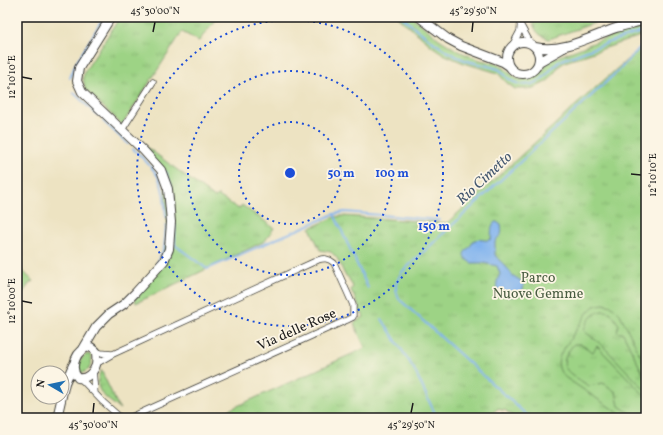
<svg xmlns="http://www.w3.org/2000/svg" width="663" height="435" font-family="Vollkorn,serif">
<defs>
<pattern id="grass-tufts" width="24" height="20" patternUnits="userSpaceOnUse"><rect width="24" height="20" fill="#9dd385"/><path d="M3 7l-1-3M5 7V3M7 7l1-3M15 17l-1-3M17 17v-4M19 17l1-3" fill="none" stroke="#87b572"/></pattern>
</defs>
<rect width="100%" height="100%" fill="#fcf5e5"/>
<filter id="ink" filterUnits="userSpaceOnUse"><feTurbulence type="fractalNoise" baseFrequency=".025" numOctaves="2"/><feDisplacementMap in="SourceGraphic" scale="8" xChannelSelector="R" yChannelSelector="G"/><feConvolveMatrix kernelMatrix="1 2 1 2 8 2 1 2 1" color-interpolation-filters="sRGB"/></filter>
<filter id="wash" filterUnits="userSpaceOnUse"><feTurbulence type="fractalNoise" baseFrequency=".012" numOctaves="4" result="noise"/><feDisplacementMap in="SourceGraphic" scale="16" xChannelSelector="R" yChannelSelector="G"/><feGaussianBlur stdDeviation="0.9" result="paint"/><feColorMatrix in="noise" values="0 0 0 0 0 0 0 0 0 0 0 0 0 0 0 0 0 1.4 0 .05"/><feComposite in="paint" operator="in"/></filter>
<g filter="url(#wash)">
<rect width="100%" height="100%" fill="#ede3c2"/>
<path fill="url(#grass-tufts)" stroke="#5c7850" d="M120,17H217L199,41L182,32L122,125L85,89L83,77L85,71Z
M398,17H412L439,39L458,51L480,60L499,64L516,78L521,79H527L537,76L542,71L548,62L552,59L619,33L646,27V34L565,62L559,66L550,79L544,83L534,88L525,89H515L507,83L498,73L464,63L445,55L433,47Z
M529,17H611L549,39C539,36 534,30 532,20H530Z
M646,43V418H515L505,410H501L499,408C492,412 494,414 486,418H211L365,348L354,323L364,317L362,313L359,314V307L351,290L353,287L348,277L345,275L337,258L331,252L320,250L310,228L335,217L342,216L447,223L576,105Z
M144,145L215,198L217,195L239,209L242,205L274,228L265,241L136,303L134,297L160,267L168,240L165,179Z
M17,265L33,281L30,283L17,301Z
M87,354L91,355C93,363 90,370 82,373L79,369C78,363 81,357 87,354Z
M101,370L118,406L120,409C105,397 92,391 101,370Z"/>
<path fill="#9dd385" stroke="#5c7850" d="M603,304L612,306L620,314L646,367V380L623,333H619L617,331L619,325L611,313C599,306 586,319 584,331L602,345L646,391V397L597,346L593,352L580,344H574C554,368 568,372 589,386L603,383L616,392L619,406L637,418H626L566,378C558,371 556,363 561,353L588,312L594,306Z"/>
<path fill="#81b3ee" stroke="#4e6885" d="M495,222H497L501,225C503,238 500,233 495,242V255C500,262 509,268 512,275L523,282C524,285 524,288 522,291C518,299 486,301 500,274L497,266L483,263H471C459,254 465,253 471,245C474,241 471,242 475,240C480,238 486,242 491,239C492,233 490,226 495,222Z"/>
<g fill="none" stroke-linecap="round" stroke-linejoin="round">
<path stroke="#81b3ee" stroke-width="2" d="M402,17C422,33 441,51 465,60C476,64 487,65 498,69C502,70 505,76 509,79C515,84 524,86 532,84C546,81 550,66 562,60L618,39L646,31
M70,78L75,65L104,17
M73,92L97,115
M103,121L128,144
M133,149C161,174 163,180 166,217
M166,172L171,185
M334,214L368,288
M175,225V245L207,269L334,214L345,212L439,220
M157,264L164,248L166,226
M382,319L414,369L437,418
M530,418L399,299C394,287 395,283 402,272L620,69L646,41"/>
</g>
</g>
<g filter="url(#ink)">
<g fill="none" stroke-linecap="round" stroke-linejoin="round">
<defs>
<path id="street" d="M520,24L531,44
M512,46L520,31L521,17
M122,130L153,82
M96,351L101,353L112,354
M96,364L113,354L318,260C324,258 328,258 334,263L353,305V317L347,320L129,418
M93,370L95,394
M81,379L103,402L121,418
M502,418L503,417"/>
<path id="secondary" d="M419,17L448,39L461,46L503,62L509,66
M507 58a16 16 0 1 1 32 0a16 16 0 1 1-32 0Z
M535,47C563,53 589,37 616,28C626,25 636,23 646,20
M539,62L562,49
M91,347L96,351C96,355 97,360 96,365C94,372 86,380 78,378C69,368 76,348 91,347Z
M83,349L96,327L109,314L124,304L135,293L164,261L169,249L171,222L168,189L161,170L143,150L82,92L77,81L79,68L111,17
M57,418L65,383L73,365"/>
</defs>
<use href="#street" stroke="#3b3a35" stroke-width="7"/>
<use href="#secondary" stroke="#3b3a35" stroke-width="10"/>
<use href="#street" stroke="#fff" stroke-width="5.5"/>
<use href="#secondary" stroke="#fff" stroke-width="8"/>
</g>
</g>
<path fill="none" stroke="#1c1c1c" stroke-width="1.5" d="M153,32L155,22M472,32L473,22M22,77L32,79M631,174L641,175M22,301L32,303M93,413L94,403M411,413L413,403"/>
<g fill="none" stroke="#1d4ed8" stroke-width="2" stroke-dasharray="2 4">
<circle cx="290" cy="173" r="51"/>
<circle cx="290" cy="173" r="102"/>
<circle cx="290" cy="173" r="153"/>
</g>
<g text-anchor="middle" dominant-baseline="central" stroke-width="3.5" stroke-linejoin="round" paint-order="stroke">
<g font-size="14" fill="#495c41" stroke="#fcf5e5">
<text x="538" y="278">Parco<tspan x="538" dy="16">Nuove Gemme</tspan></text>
</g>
<g font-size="14" fill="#1c1c1c" stroke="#fcf5e5">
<text transform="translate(297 330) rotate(-24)">Via delle Rose</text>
</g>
<g font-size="15" font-style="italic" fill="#445870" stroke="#fcf5e5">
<text transform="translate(485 179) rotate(-43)">Rio Cimetto</text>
</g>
</g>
<circle cx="290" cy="173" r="6" fill="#1d4ed8" stroke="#fcf5e5" stroke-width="2"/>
<g font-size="12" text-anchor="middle" font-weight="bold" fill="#1d4ed8" stroke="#fcf5e5" stroke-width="3.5" stroke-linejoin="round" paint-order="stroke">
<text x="341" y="177">50 m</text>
<text x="392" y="177">100 m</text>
<text x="434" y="230">150 m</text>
</g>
<rect width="663" height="435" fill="none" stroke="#fcf5e5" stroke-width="44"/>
<g transform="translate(50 385) rotate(279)"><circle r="19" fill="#fcf5e5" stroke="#a29e95"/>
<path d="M0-3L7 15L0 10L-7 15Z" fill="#1f6fb2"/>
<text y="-6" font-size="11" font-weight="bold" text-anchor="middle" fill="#1c1c1c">N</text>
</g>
<rect x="22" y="22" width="619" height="391" fill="none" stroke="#1c1c1c" stroke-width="1.5"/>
<g font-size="10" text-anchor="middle" fill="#1c1c1c">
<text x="155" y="14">45°30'00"N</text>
<text x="473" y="14">45°29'50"N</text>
<text transform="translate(11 77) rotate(-90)" y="4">12°10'10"E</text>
<text transform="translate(652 175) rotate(-90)" y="4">12°10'10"E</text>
<text transform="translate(11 301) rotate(-90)" y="4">12°10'00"E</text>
<text x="93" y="428">45°30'00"N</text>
<text x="411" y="428">45°29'50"N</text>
</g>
</svg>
